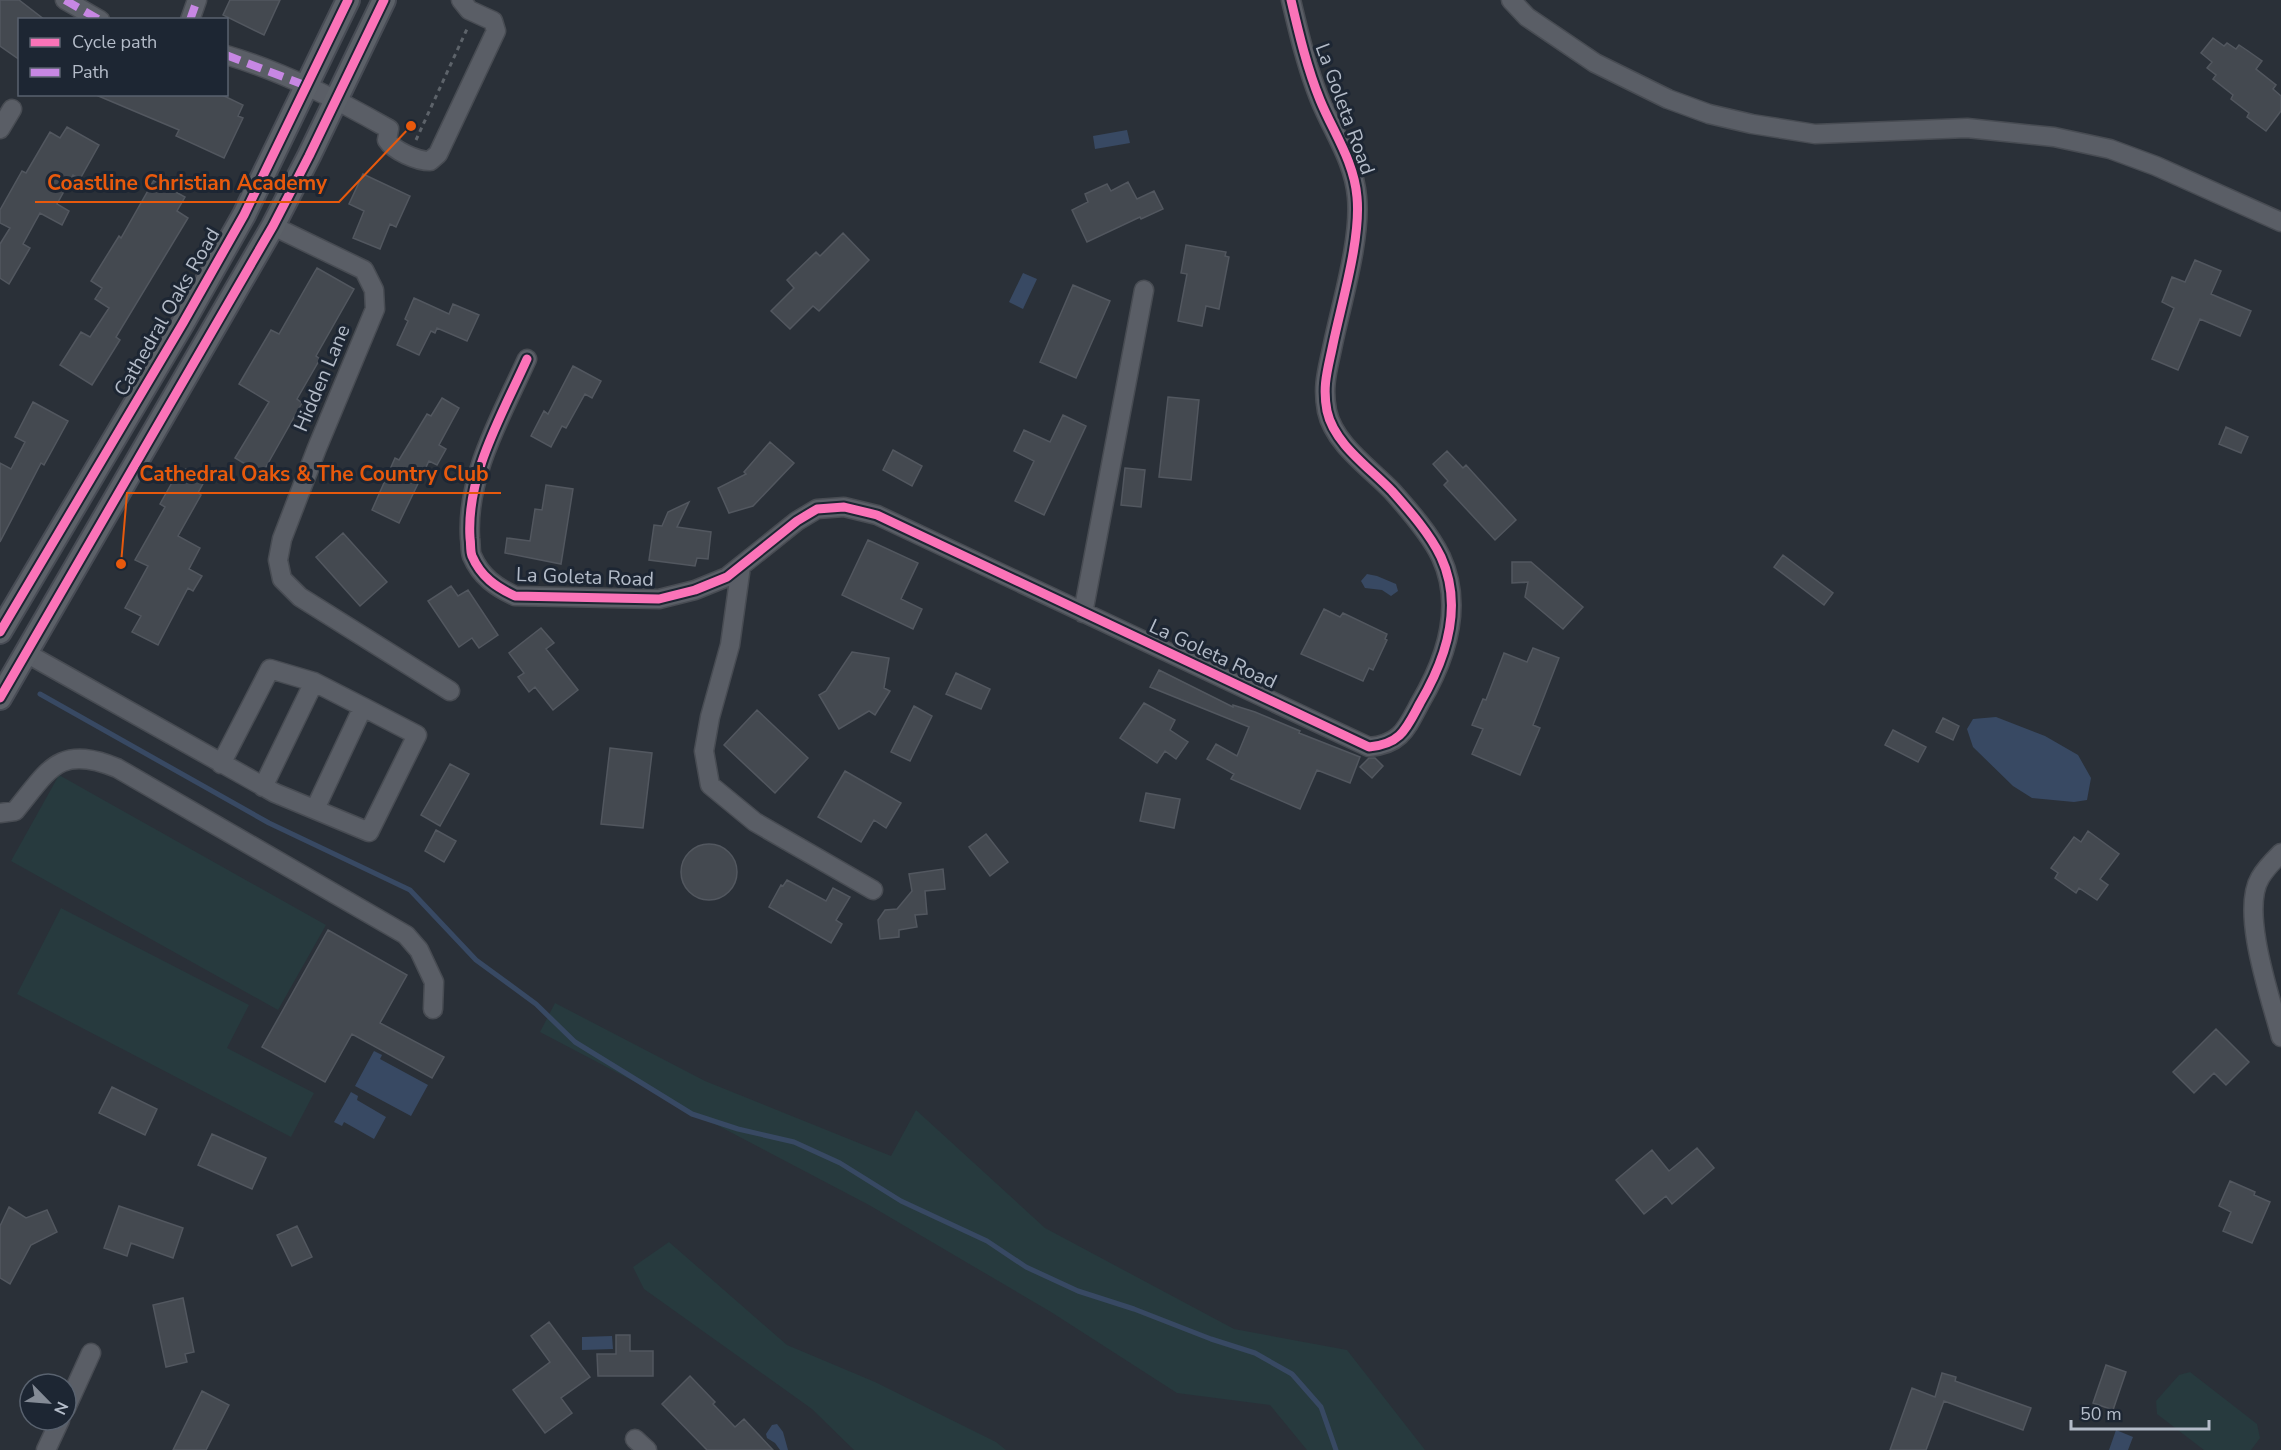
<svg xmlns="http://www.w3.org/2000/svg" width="2281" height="1450" font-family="'Nunito Sans',sans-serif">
<rect width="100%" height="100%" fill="#2a3038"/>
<path fill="#273a3e" d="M59,775L326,925L278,1010L11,861Z
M61,908L249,1005L227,1048L314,1093L291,1137L17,994Z
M555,1003L705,1081L891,1156L916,1110L1045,1228L1234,1329L1347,1350L1425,1450H1307L1270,1405L1177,1393L1051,1312L869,1205L540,1032Z
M669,1242L787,1345L875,1382L996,1442L1006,1450H854L812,1409L644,1289L633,1267Z
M2190,1372L2257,1424L2260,1438L2251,1450H2204L2157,1414L2156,1401L2179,1375Z"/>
<path fill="#384963" d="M1127,130L1130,143L1095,149L1093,136Z
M1023,273L1037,279L1023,309L1009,302Z
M1367,574L1377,576L1396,584L1398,591L1391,596L1382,590L1365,588L1361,581Z
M1996,717L2045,736L2078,755L2091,778L2087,800L2074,802L2032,798L2013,786L1973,747L1967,729L1973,719Z
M374,1051L382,1055L380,1059L428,1085L411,1116L355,1086Z
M351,1092L358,1096L357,1100L386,1117L374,1139L344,1122L342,1126L334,1122Z
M612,1336L613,1349L582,1350V1337Z
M777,1424L783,1432L788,1450H780L775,1443L767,1438L766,1434L772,1425Z
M2116,1430L2133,1437L2128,1450H2109Z"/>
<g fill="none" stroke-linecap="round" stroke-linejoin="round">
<path stroke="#384963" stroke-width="5" d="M40,694L269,823L410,890L476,960L536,1004L575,1042L692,1114L738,1129L794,1142L840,1163L901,1201L987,1241L1026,1267L1078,1291L1134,1309L1211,1339L1255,1353L1292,1374L1321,1407L1336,1450"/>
</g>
<path fill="#444950" stroke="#52575f" stroke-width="1.5" d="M0,0H19L45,20H20V60L0,46Z
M230,0H280L264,35L223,15Z
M2213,38L2224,46L2227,43L2236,49L2239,45L2248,51L2262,61L2256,69L2276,85L2273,89L2281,96V111L2266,131L2247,117L2249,113L2231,99L2233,95L2213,79L2216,75L2207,68L2212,62L2201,53Z
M220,94L243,105L238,116L243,118L224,158L176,136L179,130L96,95Z
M67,127L99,145L80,179L73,175L57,204L69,211L62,225L40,213L23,244L30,248L9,284L0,278V244L10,228L0,223V210L22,171L26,173L50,132L60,138Z
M363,174L410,196L396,227L390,224L380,249L353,238L364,211L349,204Z
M154,180L185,197L177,211L188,218L116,337L120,340L92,385L60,365L81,332L90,337L109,308L95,299L102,288L91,281L119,236L121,238Z
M1128,182L1137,199L1154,191L1163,209L1141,219L1140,217L1087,242L1072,210L1088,202L1085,194L1107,184L1111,191Z
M843,233L869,260L819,311L813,306L790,329L771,311L794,288L787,280L816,252L820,256Z
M1186,245L1226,252L1225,256L1229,257L1219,309L1206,306L1202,326L1178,321L1187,274L1181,273Z
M2195,260L2221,271L2211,294L2251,311L2240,336L2200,319L2178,370L2152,359L2174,308L2162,302L2172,277L2185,282Z
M317,268L354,289L316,356L320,359L297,399L302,403L262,474L235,458L269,402L239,384L271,330L279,334Z
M1073,285L1110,301L1076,378L1040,362Z
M414,298L449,314L453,304L479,315L467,341L437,328L435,333L431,331L419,355L397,345L408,321L405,319Z
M573,366L601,381L592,398L585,394L566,428L562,426L551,447L531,436L544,411L548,414Z
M1168,397L1199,400L1191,480L1159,477Z
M442,398L459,408L439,445L446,449L437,465L429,461L399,523L372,510L395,458L399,460L427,414L431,416Z
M33,402L68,421L44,465L41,463L0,542V463L11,469L25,442L15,437Z
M1063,415L1086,426L1044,515L1015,501L1034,461L1014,451L1024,430L1050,442Z
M2226,427L2248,437L2241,453L2219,444Z
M770,442L794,463L753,506L729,513L718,488L746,474L744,472Z
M893,450L922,466L912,486L883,470Z
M1447,451L1463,468L1466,465L1516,520L1495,540L1444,485L1448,481L1433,464Z
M1125,468L1145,470L1141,507L1121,505Z
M186,469L205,480L198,493L201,495L178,536L200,548L189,569L202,576L193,591L188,588L158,645L132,632L141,616L125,608L148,566L135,560L165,507L160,504L174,479L179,482Z
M546,485L573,489L561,564L505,553L507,538L530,541L535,509L542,510Z
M689,502L677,527L711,532L708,559L697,558L695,566L649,560L654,525L662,526L668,512Z
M343,533L387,582L360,606L316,557Z
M868,540L918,563L901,599L922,609L913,629L842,595Z
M1783,555L1833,593L1824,605L1774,567Z
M1512,562H1531L1583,607L1563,629L1525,597L1528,582L1512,583Z
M451,586L458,596L468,590L498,635L479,648L472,638L459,647L428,601Z
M1324,609L1340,617L1343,613L1387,634L1385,639L1387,640L1373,670L1369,668L1363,681L1301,654Z
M541,628L554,643L546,649L578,690L553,710L535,687L529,692L518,677L524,673L509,653Z
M1533,648L1559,658L1533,725L1540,728L1520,775L1472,754L1483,729L1472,725L1483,699L1486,700L1504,653L1527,662Z
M852,652L889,658L884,688L890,691L875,715L869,711L839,729L819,695L826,691Z
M1159,670L1233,707V705L1255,712L1300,731L1299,733L1360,757L1350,783L1317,770L1300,809L1231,779L1234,774L1207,759L1216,744L1237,756L1249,727L1150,687Z
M956,673L990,689L981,709L946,694Z
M1144,703L1175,720L1170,730L1188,742L1176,759L1165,751L1157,763L1120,738Z
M914,706L932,716L910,761L891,752Z
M757,710L808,758L775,793L724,745Z
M1943,718L1959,726L1953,740L1936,732Z
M1893,730L1926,747L1918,762L1885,745Z
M610,748L652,753L643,828L601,824Z
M1369,758H1375L1383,766L1372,778L1360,767Z
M450,764L469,774L440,826L421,815Z
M845,771L901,803L886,828L874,820L861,842L818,817Z
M1146,793L1180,799L1174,828L1140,821Z
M436,830L456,841L444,862L425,851Z
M2088,831L2119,854L2100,879L2108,885L2097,900L2079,888L2076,893L2055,878L2058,873L2051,868L2074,837L2081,842Z
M986,834L1008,862L990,876L969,847Z
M681 872a28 28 0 1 1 56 0a28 28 0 1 1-56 0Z
M943,869L945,889L925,891L927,914L915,915L917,927L899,930V937L880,939L878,920L885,910L897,909L912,891L909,874Z
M787,880L826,901L833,888L850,897L836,920L842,924L831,943L769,907L781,885L783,886Z
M328,930L407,975L380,1023L444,1057L432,1078L352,1034L325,1082L262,1047Z
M2216,1029L2249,1062L2226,1085L2214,1073L2194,1093L2173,1072Z
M112,1087L157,1109L145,1135L99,1113Z
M212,1134L266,1158L252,1189L198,1165Z
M1697,1148L1714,1168L1672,1204L1666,1196L1644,1214L1616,1180L1652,1150L1669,1171Z
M2230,1181L2255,1192L2254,1195L2270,1202L2252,1243L2223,1231L2231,1212L2219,1206Z
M119,1206L183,1228L173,1258L131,1243L127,1256L104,1248Z
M9,1207L26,1218L47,1210L57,1232L31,1245L10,1284L0,1278V1226Z
M297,1226L312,1257L292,1266L277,1235Z
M183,1298L194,1352L185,1354L187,1362L166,1367L153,1305Z
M549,1322L590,1377L561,1398L572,1413L545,1433L513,1390L550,1362L531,1336Z
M616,1335H630V1351H653V1376H598L597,1354H616Z
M2106,1365L2126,1372L2113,1410L2093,1403Z
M1942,1373L1956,1377L1955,1381L2031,1408L2023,1430L1944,1401L1926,1450H1890L1912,1388L1935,1397Z
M690,1376L715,1402L713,1404L735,1427L744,1419L773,1450H707L662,1404Z
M202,1391L229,1405L206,1450H173Z"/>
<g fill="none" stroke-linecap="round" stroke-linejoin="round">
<defs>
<path id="minor" d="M65,0L100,20
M1511,0L1527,17L1595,63L1668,99L1709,114L1752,124L1815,134L1967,128L2054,137L2110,149L2156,166L2281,222
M190,20L197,0
M226,55C284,72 338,100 389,129L387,140C394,151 417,161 430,161L438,154L496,31L493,21L469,10L461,0
M0,129L12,109
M273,226L364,270L374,290L375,309L317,448L282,539L278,560L282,579L300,597L450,691
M527,359C502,415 466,475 470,538C471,544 470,551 472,556C481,577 496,587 515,596L659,599L695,590L727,577L797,521L817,509L844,507L877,515L1369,747C1401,744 1406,729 1420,703C1446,659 1464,607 1441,557C1430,534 1409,510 1392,491C1370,468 1334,444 1327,411C1322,385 1328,369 1333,344C1342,301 1361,239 1357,197C1354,161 1333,132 1320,100C1307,68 1299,34 1291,0
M741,566L730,645L710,717L704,751L710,785L755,822L873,890
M1083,613L1144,290
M26,653L275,793L369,832L417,735L363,707L315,809
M221,764L270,669L314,682
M263,787L314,682L363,707
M0,813L15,811C49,770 58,744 117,768L406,935L419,950L434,982L433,1009
M2281,853C2274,860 2265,869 2260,878C2240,912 2271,999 2281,1037
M66,1408L91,1353
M635,1439L647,1450
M46,1450L60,1420"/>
<path id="major" d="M0,632L183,323L244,215L348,0
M0,698L273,226L309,156L384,0"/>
</defs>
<use href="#minor" stroke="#484c53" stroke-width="21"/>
<use href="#major" stroke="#484c55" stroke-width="26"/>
<path stroke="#5d636a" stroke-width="3" stroke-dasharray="4.5 4.5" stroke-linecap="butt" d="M416,140L467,29"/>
<use href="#minor" stroke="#5a5e66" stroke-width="18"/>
<use href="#major" stroke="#5c6168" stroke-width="22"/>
<path stroke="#c787e3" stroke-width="8" stroke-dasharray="15 8" stroke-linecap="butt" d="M65,0L100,20
M190,20L197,0
M226,55L307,86"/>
<defs>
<path id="cycleway" d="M527,359C502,415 466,475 470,538C471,544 470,551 472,556C481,577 496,587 515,596L659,599L695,590L727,577L797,521L817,509L844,507L877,515L1369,747C1401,744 1406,729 1420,703C1446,659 1464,607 1441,557C1430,534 1409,510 1392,491C1370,468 1334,444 1327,411C1322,385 1328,369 1333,344C1342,301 1361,239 1357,197C1354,161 1333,132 1320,100C1307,68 1299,34 1291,0
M0,632L183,323L244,215L348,0
M0,698L273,226L309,156L384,0"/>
</defs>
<use href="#cycleway" stroke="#1d2633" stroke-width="13"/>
<use href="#cycleway" stroke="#fb73b8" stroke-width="9"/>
</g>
<g text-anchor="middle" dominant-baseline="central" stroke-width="6" stroke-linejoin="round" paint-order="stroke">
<g font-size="20" fill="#b4bcc9" stroke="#1d2633">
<text transform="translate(1345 109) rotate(70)">La Goleta Road</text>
<text transform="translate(167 312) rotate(-60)">Cathedral Oaks Road</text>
<text transform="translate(322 378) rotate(-67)">Hidden Lane</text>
<text transform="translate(585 577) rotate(2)">La Goleta Road</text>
<text transform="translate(1213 654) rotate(25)">La Goleta Road</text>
</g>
</g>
<path fill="none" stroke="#e8590c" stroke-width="2" d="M411 126L339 202H35M121 564L127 493H501"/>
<g fill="#e8590c" stroke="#1d2633" stroke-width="2">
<circle cx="411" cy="126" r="6"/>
<circle cx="121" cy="564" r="6"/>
</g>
<g font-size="21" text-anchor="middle" font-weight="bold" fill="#e8590c" stroke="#1d2633" stroke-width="6" stroke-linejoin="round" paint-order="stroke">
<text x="187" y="190">Coastline Christian Academy</text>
<text x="314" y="481">Cathedral Oaks &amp; The Country Club</text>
</g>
<rect x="18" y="18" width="210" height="78" fill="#1d2633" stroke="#59626f" stroke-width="1.5"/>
<rect x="30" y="38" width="30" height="9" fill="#fb73b8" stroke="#59626f" stroke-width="1.5"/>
<text x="72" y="48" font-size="18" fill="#b4bcc9">Cycle path</text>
<rect x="30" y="68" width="30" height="9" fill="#c787e3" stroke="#59626f" stroke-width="1.5"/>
<text x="72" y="78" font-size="18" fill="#b4bcc9">Path</text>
<g transform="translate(48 1402) rotate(115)"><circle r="28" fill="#1d2633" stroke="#59626f" stroke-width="1.5"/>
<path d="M0-4.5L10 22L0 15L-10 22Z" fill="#848b96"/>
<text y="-9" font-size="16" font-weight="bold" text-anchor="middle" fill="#b4bcc9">N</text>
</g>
<path d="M2071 1420v9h138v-9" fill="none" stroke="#b4bcc9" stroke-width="3"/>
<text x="2080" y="1420" font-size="18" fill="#b4bcc9" stroke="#1d2633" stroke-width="4.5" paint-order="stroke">50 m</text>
</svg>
